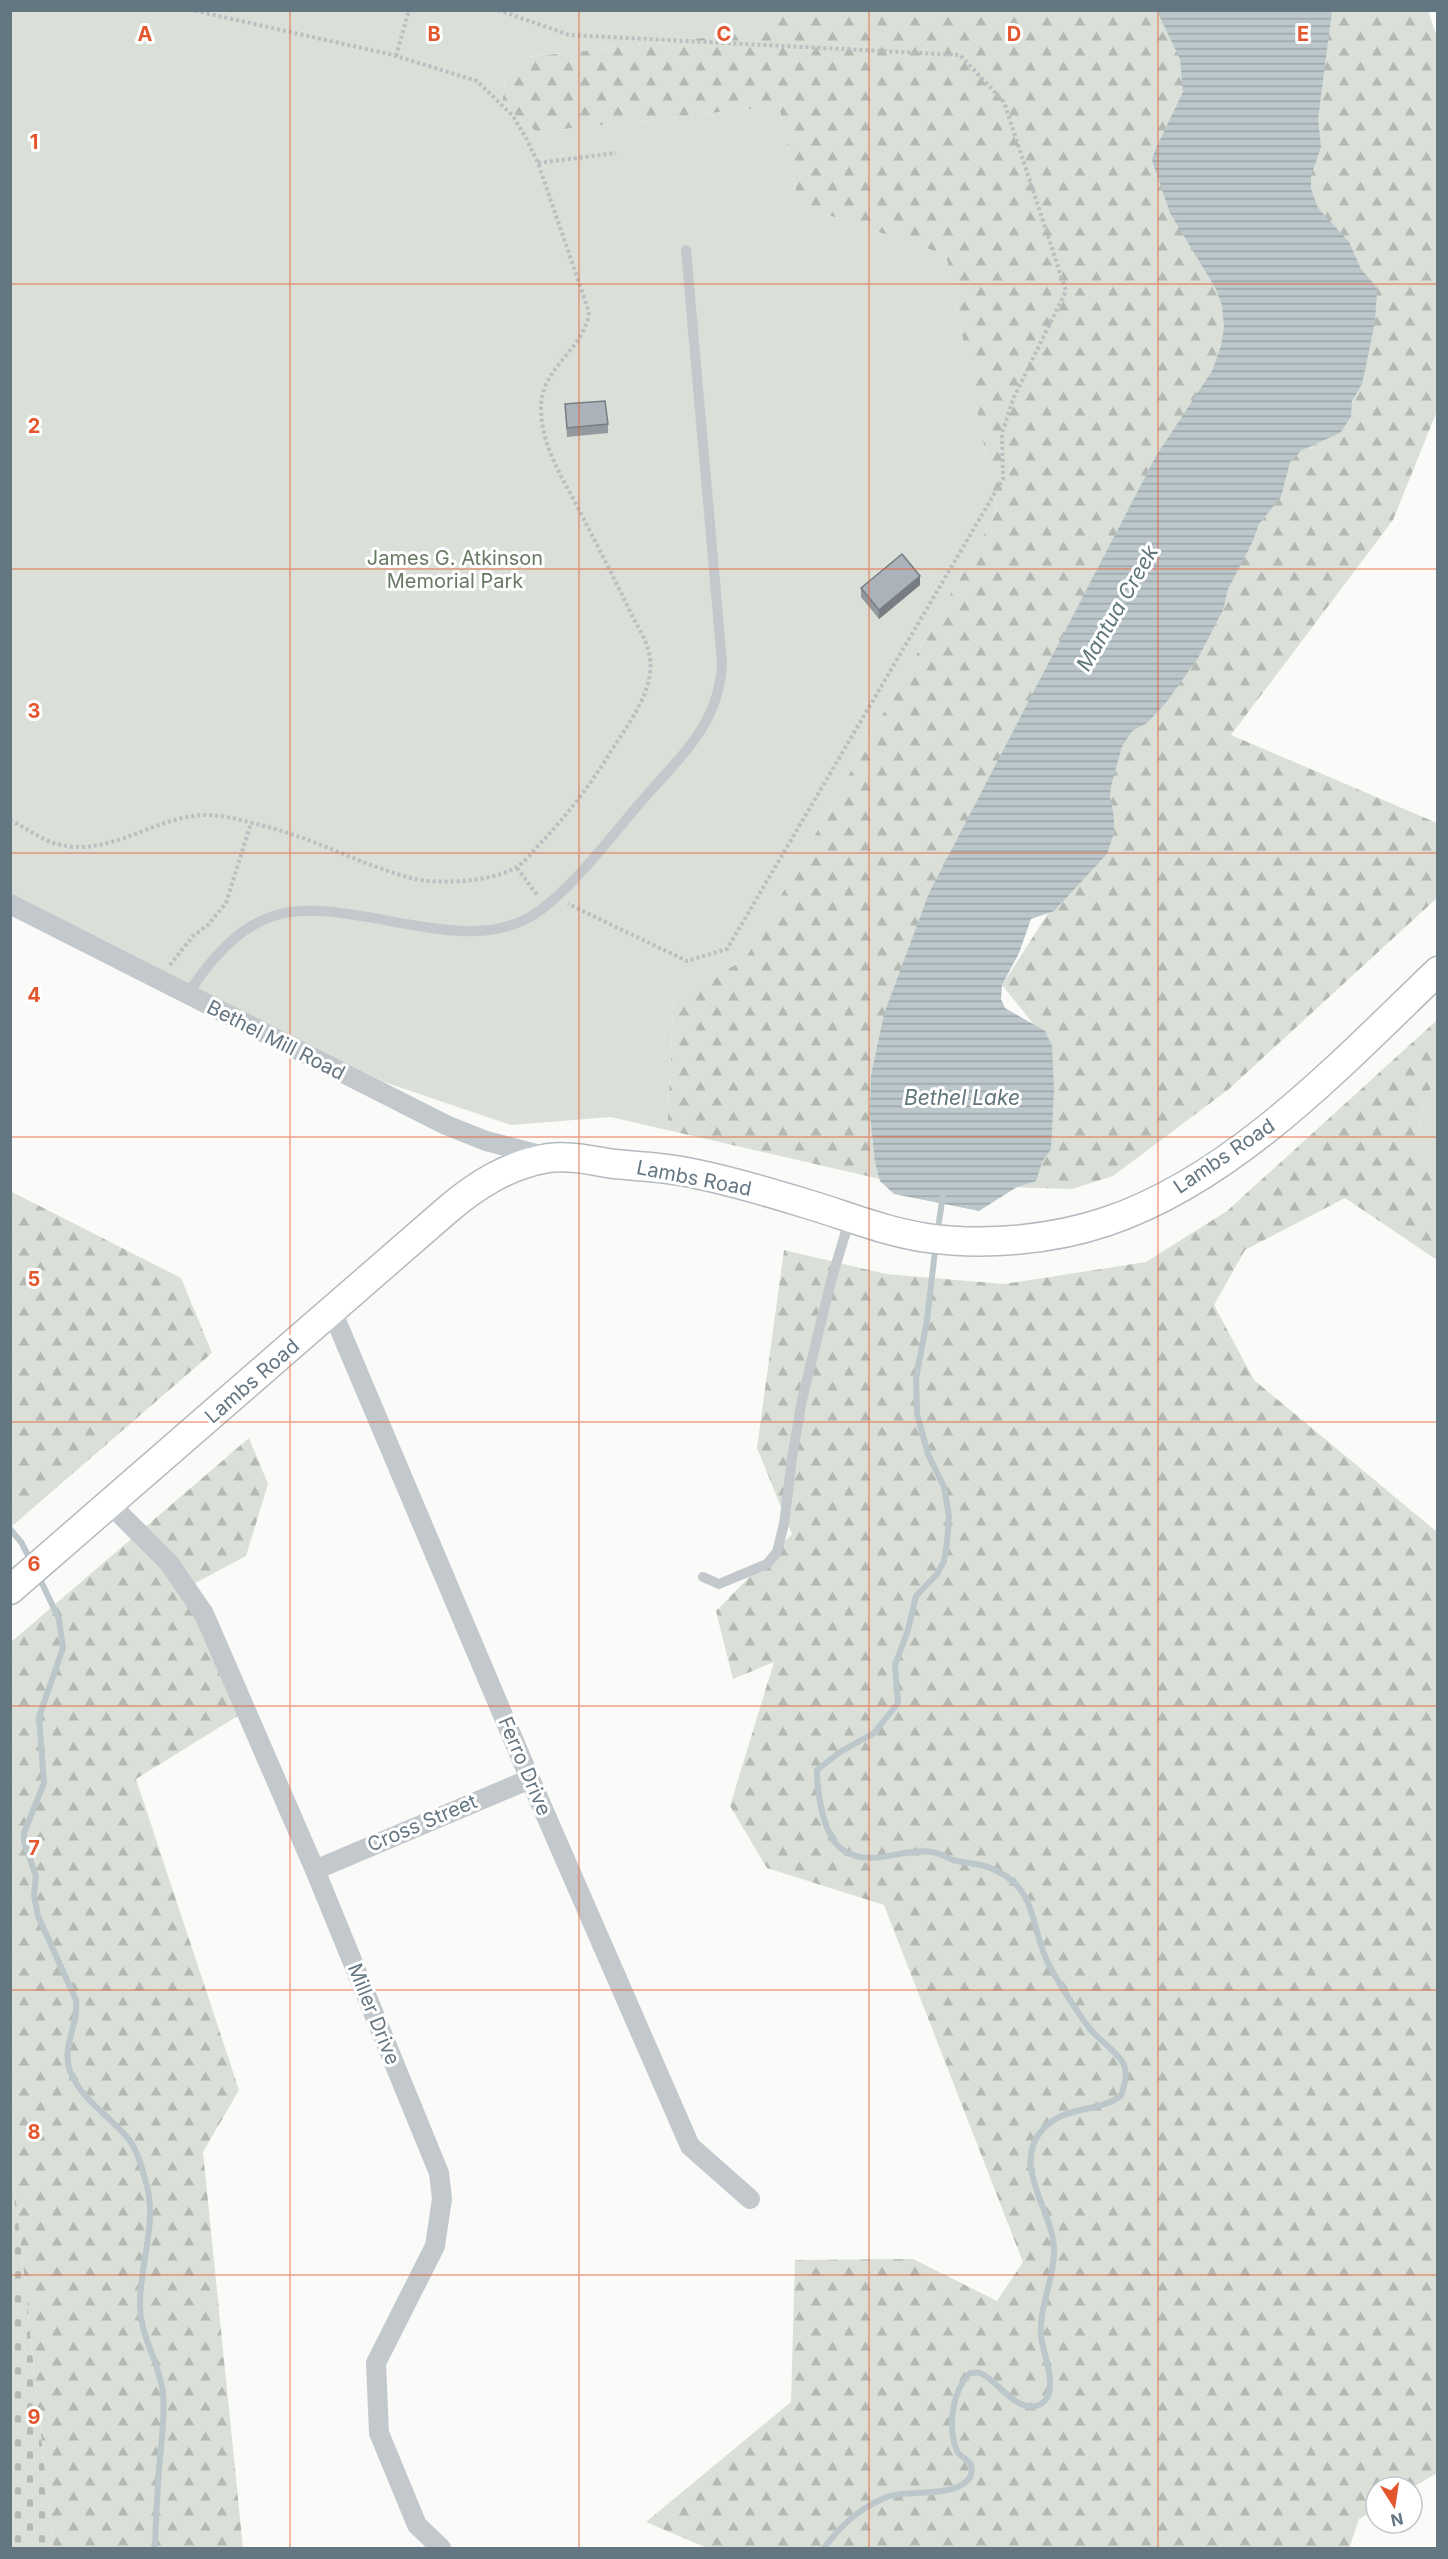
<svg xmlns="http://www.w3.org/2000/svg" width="1448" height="2559" font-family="Inter,sans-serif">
<defs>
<pattern id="forest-firs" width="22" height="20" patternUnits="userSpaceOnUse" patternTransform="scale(1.5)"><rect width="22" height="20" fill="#dadfd7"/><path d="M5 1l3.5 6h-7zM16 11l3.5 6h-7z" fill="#b4b9b4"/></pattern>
<pattern id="cemetery-stones" width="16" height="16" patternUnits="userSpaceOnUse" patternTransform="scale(1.5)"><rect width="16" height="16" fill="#dadfd7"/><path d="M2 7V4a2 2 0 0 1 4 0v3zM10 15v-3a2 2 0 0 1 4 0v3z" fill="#b4b9b4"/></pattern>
<pattern id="water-rules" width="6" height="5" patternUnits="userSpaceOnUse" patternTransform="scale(1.5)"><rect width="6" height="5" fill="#bbc7cb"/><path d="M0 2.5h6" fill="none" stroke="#9ca6aa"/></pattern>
</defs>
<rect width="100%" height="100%" fill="#fafaf8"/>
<path fill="url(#forest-firs)" d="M769,11H1428L1438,40L1437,411L1393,520L1231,735L1437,823V898L1229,1089L1113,1176L1072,1189L1005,1187L1052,1047L1002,985L1112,814L929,893L880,1179L667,1130L674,993L744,961L997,511L946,255L799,205L779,106L537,132L502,105L508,59L764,31Z
M1437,1020V1081L1425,1096L1415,1152L1437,1175V1260L1345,1198L1245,1250L1214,1305L1254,1380L1437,1532V2473L1412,2488L1376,2487V2509L1359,2519L1349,2548H707L646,2522L791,2402L795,2260L913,2259L997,2301L1023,2262L884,1905L767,1868L730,1806L774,1662L733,1679L716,1611L792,1534L757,1448L784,1250L886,1274L1004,1284L1146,1262L1227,1211Z
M10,1191L181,1278L212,1353L11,1527Z
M249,1438L268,1484L246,1556L186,1588L244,1712L136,1779L239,2090L203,2152L243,2548H53L13,2171L10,2169V1643Z"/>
<path fill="url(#cemetery-stones)" d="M10,2169L13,2171L53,2548H11Z"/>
<path fill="#dadfd7" d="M11,11H769L764,31L508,59L502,105L537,132L779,106L799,205L946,255L997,511L744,961L674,993L667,1130L611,1117L511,1125L384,1082L11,896Z
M1437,1081V1175L1415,1152L1425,1096Z"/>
<path fill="url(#water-rules)" d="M1157,11H1332L1318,119L1321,147L1311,176V189L1318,208L1349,242L1361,269L1375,285L1377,291L1375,322L1362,384L1352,401L1351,417L1340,433L1302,450L1290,462L1281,497L1259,524L1252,543L1228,589L1223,610L1198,658L1165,704L1147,723L1133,730L1122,746L1111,786L1110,797L1114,817V833L1107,854L1054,911L1031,919L1019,953L1002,985L1001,999L1005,1008L1045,1031L1052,1047L1054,1090L1051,1149L1042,1162L1036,1181L1017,1187L979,1211L894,1194L880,1181L875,1162L870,1114L871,1076L884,1014L929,893L1156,456L1212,371L1221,346L1224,327L1222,306L1216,289L1170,213L1152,160L1156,148L1183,92L1180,59Z"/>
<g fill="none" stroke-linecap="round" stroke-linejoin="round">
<path stroke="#bbc7cb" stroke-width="6" d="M939,1222L943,1195
M10,1529L21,1542L31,1561
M38,1575L59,1619L63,1648L39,1717L44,1783L24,1833V1842L36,1876L34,1895L38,1916L76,2000C79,2025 61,2046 70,2071C81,2099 107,2114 126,2136C138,2149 142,2169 147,2186C157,2225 139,2267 140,2307C141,2338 160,2364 163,2394C165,2415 162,2437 160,2458C157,2488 156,2518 155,2548
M824,2548C840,2526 861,2507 887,2497C909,2489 951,2498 968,2480C972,2476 973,2468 970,2463C966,2458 959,2456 957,2451C947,2427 952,2391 970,2373C973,2373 977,2372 980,2373C996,2378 1018,2417 1041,2404C1061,2392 1042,2352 1041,2335C1039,2306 1055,2278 1054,2249C1053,2210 1010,2165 1043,2129C1065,2105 1098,2113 1121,2096C1124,2086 1128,2076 1124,2065C1119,2053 1099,2040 1090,2029C1077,2012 1061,1986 1050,1967C1030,1932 1040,1892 997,1871C984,1863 968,1864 953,1860C946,1857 939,1853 932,1852C901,1847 872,1869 843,1850C823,1837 817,1792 817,1770L840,1752L874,1733L898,1703L895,1665L908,1630L916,1596L937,1574L944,1561L947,1543L949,1516L944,1487L928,1454L917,1414L916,1378L927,1320L935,1251"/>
<defs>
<path id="secondary" d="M10,1590L446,1211C476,1185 508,1165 548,1158C569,1155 594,1161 614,1164C636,1166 659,1167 681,1171C721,1178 765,1191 804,1203C845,1215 885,1232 927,1238C985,1246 1053,1240 1108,1221C1235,1178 1343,1062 1438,971"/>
</defs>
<use href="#secondary" stroke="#b3babf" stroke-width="31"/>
<path stroke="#bbbfc2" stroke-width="4" stroke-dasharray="3 3" stroke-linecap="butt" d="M498,10L569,35L960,55L1004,102L1066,291L1014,397L1002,433L1003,479L727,949L687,961L568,904
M396,56L409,10
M538,163L616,153
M10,820C25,827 41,840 57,844C105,857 146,823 193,816C217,812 244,821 268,827C317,840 362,865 411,878C439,885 490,882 515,868C523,864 530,855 536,848C563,820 587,790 608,756C626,726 660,687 648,649C644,635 634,621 628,607C611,572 593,537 575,502C558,471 540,441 541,404C543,367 585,348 589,312L538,163L526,138L513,116L477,81L393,55L192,10
M517,868L538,896
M170,965L193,936L208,925L226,903L251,823"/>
<path stroke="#c3c8cc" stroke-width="10" d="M187,995C260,884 309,908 424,927C458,932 490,935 522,921C561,905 616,830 646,796C683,754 720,722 722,662L686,250
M703,1577L719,1584L767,1564L777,1552L784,1524L792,1458L802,1400L831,1281L850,1218"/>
<path stroke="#c3c8cc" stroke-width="20" d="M10,904L446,1125L486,1141L548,1157
M332,1311L530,1779L690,2146L750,2199
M110,1504L169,1563L204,1614L315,1870L439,2173L442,2199L435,2246L376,2363L379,2433L417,2525L441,2548
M315,1870L530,1779"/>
<use href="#secondary" stroke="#fff" stroke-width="28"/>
</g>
<path fill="#929a9f" d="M565,404L608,424V433L567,437Z
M920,585L879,619L861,597V588Z"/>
<path fill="#777d82" d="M920,576V585L879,619V610Z"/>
<path fill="#aab3b9" stroke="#777d82" stroke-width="1.5" d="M605,401L608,424L567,428L565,404Z
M902,554L920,576L879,610L861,588Z"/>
<path fill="none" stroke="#e4572e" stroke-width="1.5" stroke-opacity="0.55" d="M290,10V2548M579,10V2548M869,10V2548M1158,10V2548M10,284H1438M10,569H1438M10,853H1438M10,1137H1438M10,1422H1438M10,1706H1438M10,1990H1438M10,2275H1438"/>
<g text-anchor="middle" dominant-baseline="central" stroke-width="6" stroke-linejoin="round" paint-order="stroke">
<g font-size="20" fill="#687a64" stroke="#fff">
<text x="455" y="558">James G. Atkinson<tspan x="455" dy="23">Memorial Park</tspan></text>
</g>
<g font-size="20" fill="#657683" stroke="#fff">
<text transform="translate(276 1040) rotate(27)">Bethel Mill Road</text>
<text transform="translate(1224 1156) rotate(-34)">Lambs Road</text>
<text transform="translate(694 1178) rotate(11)">Lambs Road</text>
<text transform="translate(252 1381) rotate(-41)">Lambs Road</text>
<text transform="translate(525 1766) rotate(67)">Ferro Drive</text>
<text transform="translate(422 1823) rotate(-23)">Cross Street</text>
<text transform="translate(374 2014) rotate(68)">Miller Drive</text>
</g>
<g font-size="21" font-style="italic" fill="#60757c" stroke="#fff">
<text transform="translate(1117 608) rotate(-60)">Mantua Creek</text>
<text x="962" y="1097">Bethel Lake</text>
</g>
</g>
<g font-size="20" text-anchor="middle" font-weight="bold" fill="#e4572e" stroke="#fff" stroke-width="6" stroke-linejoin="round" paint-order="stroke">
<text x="145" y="41">A</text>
<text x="434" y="41">B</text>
<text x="724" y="41">C</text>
<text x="1014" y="41">D</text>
<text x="1303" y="41">E</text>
<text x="34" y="149">1</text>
<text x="34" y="433">2</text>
<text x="34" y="718">3</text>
<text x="34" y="1002">4</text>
<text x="34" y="1286">5</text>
<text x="34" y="1571">6</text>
<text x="34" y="1855">7</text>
<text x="34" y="2139">8</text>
<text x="34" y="2424">9</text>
</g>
<rect width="1448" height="2559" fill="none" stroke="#657683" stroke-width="24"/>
<g transform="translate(1394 2505) rotate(168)"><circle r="28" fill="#ffffff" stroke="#c1c8cd" stroke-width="1.5"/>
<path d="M0-4.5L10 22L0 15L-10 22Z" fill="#e4572e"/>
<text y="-9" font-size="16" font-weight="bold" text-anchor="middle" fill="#657683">N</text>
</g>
</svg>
